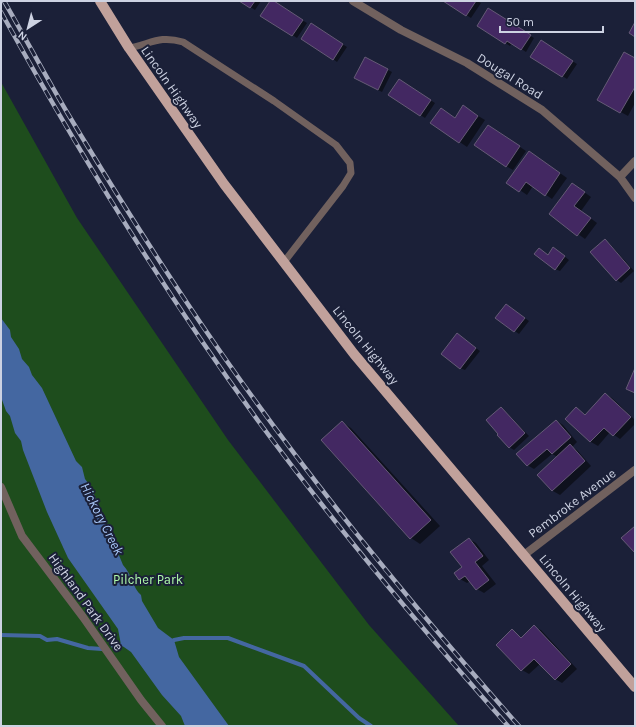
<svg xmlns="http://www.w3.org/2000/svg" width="636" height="727" font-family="Karla,sans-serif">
<rect width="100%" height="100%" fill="#1b2038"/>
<path fill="#1e4d1d" d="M1,82L77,218L228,440L369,625L459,726H1Z"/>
<path fill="#4467a1" d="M1,318L10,330L11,337L19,349L22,359L29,367L32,375L42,388L76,461L82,467L85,479L91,487L123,565C132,574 133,589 141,595L142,601L158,628L174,640L179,657L229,726H185L181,716L162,695L131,652L121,645L118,629L68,558L47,512L23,450L21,441L15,433L10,416L6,411L1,397Z"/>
<path fill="#0007" d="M241,1H261L255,10Z
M271,1L307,23L297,38L262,15Z
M444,1H477L481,3L471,18Z
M488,10L534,38L526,52L512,43L510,46L478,26Z
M316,27L347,47L337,62L333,59Z
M546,44L577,64L567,79L532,56Z
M635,59V103L628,116L599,100Z
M388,70L392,72L382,92L360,81Z
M404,83L435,103L425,118L390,95Z
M470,111L485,120L467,147L432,123L455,119Z
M495,130L526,151L513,170L506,166Z
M536,156L567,178L552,199L533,186L527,195L508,182Z
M573,184L591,197L581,211L597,223L585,239L550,214Z
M605,240L609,243L634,271L621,283L617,280L592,252Z
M558,251L569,260L560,271L555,269L548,256Z
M507,305L529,321L519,334L497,318Z
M461,337L480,351L465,370L460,368Z
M605,394L612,398L635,420V424L620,439L610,432L598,446L591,442L567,419L577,409L586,415Z
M501,408L505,411L529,436L514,450L509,447Z
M557,421L563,425L577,442L572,447L577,450L591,466L560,495L553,491L538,475L558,457L552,454L534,469L527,465Z
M342,422L351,428L440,526L420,544L411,538L322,440Z
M469,539L476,543L489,560L482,566L496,584L484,593L477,589L470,581L467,583L460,579L455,573L463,567Z
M534,627L541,630L577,669L562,683L555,679L540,664L529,674L522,670L497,645L512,630L522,638Z"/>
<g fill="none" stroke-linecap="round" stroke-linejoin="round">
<path stroke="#4467a1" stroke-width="4" d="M1,635L40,636L47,640L57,639L88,648L102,649
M174,640L184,638H228L304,666L359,718L371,726
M113,646L121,645"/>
</g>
<path fill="#432862" stroke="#655a76" d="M239,1H255L250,8Z
M270,1H274L303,20L292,36L260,16Z
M443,1H476L466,16Z
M488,8L531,35L521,50L507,41L505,44L477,26Z
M635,22V37L629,33Z
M311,23L343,44L333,60L301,39Z
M541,40L573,61L562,77L530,57Z
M624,52L635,58V87L620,113L597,100Z
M365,57L388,69L378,90L354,78Z
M399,79L431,100L420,116L388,95Z
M463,105L478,116L459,143L430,123L441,108L455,118Z
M488,125L520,146L506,167L474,145Z
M529,151L560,173L545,196L526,182L519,192L506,183Z
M572,183L585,192L574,206L591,218L577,236L549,214Z
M605,239L630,268L616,281L590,252Z
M553,247L565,256L555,270L534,254L539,248L548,255Z
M506,304L525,318L514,332L495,318Z
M457,333L476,348L460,369L441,354Z
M635,368V393L626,389Z
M605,393L631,417L613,436L604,428L590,442L565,419L576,407L585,415Z
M501,407L525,433L509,448L497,435L498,434L486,420Z
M556,420L571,437L552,454L547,449L527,466L516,454Z
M342,421L431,520L410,539L321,440Z
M570,444L585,461L552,491L537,475Z
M635,526V553L621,538Z
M469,538L483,556L475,562L489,580L476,590L465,576L459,580L454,573L462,567L450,552Z
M534,625L571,664L555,680L534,659L521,671L496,645L512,629L521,638Z"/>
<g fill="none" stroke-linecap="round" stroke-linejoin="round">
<path stroke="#71615e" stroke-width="7" d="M129,48C151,44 159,35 183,42L274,101L336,145L350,163L351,173L343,186L284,262"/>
<path stroke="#71615e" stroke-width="8" d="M353,1L401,30L467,63L542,110L620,177L635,198
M620,177L635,161
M1,487L22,536L83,617L141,700L162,726
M524,555L635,470"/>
<path stroke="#c1a19b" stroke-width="10" d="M100,1L129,48L224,184L354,354L635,687"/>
<defs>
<path id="rail" d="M4,1C26,39 46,77 68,114C121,202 176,290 236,374C323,497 419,613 519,726
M1,12C79,153 164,292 259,422C337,528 421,628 508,726"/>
</defs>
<use href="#rail" stroke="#a7acbe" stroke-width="4.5"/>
<use href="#rail" stroke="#1b2038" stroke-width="3" stroke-dasharray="9" stroke-linecap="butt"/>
</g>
<g text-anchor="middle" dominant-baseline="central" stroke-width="4" stroke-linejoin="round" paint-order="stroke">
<g font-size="13" fill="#cdd2e2" stroke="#1b2038">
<text transform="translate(510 76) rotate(32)">Dougal Road</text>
<text transform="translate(172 87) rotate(55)">Lincoln Highway</text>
<text transform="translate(366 345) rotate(51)">Lincoln Highway</text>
<text transform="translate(572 503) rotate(-37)">Pembroke Avenue</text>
<text transform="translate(573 593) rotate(50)">Lincoln Highway</text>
<text transform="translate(86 602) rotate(54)">Highland Park Drive</text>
</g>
<g font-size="13" fill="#affaaa" stroke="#1b2038">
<text x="148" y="579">Pilcher Park</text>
</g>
<g font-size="14" font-style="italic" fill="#a9c8fa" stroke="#1b2038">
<text transform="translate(102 519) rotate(63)">Hickory Creek</text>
</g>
</g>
<rect width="636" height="727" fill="none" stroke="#cdd2e2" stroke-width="4"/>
<g transform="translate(28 28) rotate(216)" stroke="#1b2038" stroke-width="3" paint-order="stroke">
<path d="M0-3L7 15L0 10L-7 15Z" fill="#cdd2e2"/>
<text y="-6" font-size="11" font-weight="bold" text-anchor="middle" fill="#cdd2e2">N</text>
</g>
<path d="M500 26v6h103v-6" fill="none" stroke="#cdd2e2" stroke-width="2"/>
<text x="506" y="26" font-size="12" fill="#cdd2e2" stroke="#1b2038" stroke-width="3" paint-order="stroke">50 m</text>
</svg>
